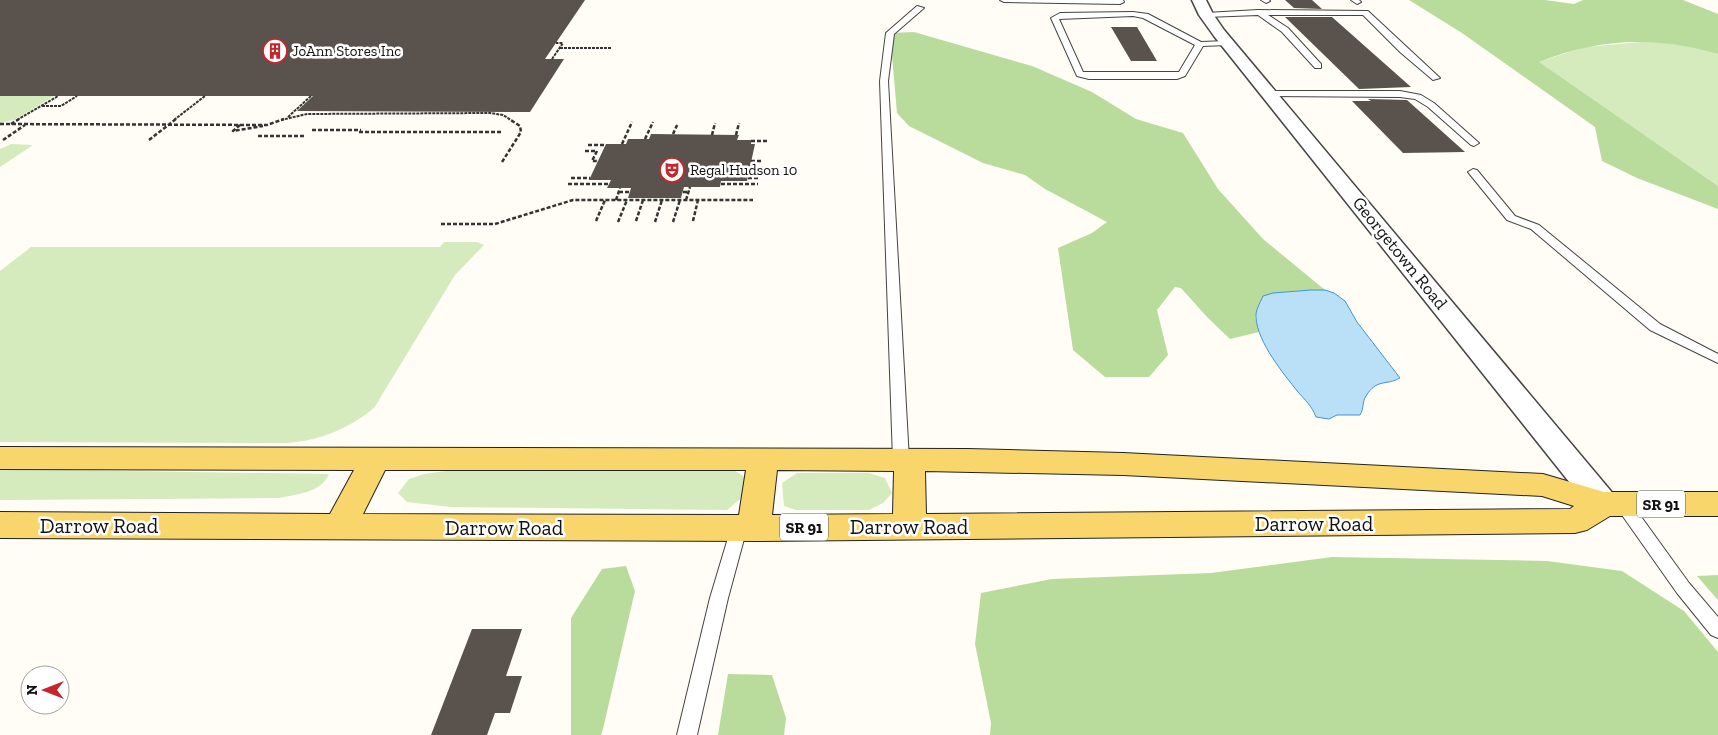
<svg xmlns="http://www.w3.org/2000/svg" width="1718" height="735" font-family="'Zilla Slab',serif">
<rect width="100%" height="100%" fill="#fffdf5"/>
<path fill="#d5ebbd" d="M1653,41L1692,46L1718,54V186L1538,62L1585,47Z
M0,96H54L14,120L0,123Z
M11,144L33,145L0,167V149Z
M444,242H477L484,245L455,275L374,408C348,429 321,440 288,443L0,442V271L31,247H440Z
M0,469L329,474C321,493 297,494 279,498L0,500Z
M460,469L734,470L743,476L749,487L745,495L727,510L451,507L407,502L398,493L409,479L424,474Z
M797,473H869L885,478L892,493L883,503L869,510H796L784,506L782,483Z"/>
<path fill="#b9dc9c" d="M1409,0H1545L1574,4L1583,0H1683L1718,14V54C1656,36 1599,38 1539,62L1718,186V209L1637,178L1602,161L1595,127L1462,33Z
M914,32L1032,66L1092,92L1136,119L1183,133L1218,189L1263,239L1325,290L1292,291L1263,296L1255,317L1259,332L1230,339L1208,318L1181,288L1175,287L1157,310L1168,355L1149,377H1105L1073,350L1058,248L1092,233L1107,222L1045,189L1025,175L983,163L909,126L897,113L890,33Z
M1332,557L1547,561L1622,571L1684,611L1718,652V735H990L991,723L975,644L981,593L1052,579L1211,573Z
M626,566L635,591L603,729L601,735H571V618L602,569Z
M1718,575V600L1697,576Z
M728,674L772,675L786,718L784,735H718Z"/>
<path fill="#b9e0f7" stroke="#3f96cf" d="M1311,290H1325L1334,293L1345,301L1357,322L1400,378C1386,386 1377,378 1366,396C1362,402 1364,409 1360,415H1337L1329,419L1316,417C1312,406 1305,400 1298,392C1283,373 1258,343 1256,318C1255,311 1260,303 1263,296L1273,293Z"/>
<path fill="#5a524d" d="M0,0H585L545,59H564L530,112L297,111L313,96H0Z
M1285,0H1312L1322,9L1294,8Z
M1285,17H1332L1411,87L1359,89Z
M1111,27H1137L1157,61H1131Z
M1368,99L1407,100L1465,152L1403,153L1352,101H1371Z
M651,134L739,135L737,140H751V144H755L747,181H721L720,187H684L681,198H628L631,188H607L611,180H589L606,144H626L628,139H649Z
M472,629H522L506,676H522L510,713H495L487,735H431Z"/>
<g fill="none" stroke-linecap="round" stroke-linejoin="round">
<defs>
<path id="lane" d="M1000,0H1123L1124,2L1120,4L1004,2Z
M1261,0H1269L1270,1L1266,3Z
M1351,0H1359L1361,2L1357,4Z
M917,6L924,8L894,34L888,81L909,460L906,464L901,465L896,464L893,460L880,81L886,33Z
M1258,10L1368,11L1440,78L1433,80L1400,52L1363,15H1268L1288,28L1321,64V68H1315L1282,32L1258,15L1206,17L1202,15L1206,13Z
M1133,12L1148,14L1201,42L1227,41L1231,43L1227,45L1203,46L1185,76L1177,79H1089L1077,76L1051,18L1060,13ZM1133,16L1143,18L1195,45L1179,72H1083L1059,19Z
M1269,91H1400L1421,95L1434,103L1479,143L1474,146L1471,145L1428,107L1415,99L1400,97L1266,96V92Z
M1473,169L1477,170L1515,216L1539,225L1660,324L1718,354V363L1650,330L1531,229L1507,220L1468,172Z
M1623,498L1629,500L1689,583L1718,617V638L1711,635L1677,593L1617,508L1615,504L1617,500Z
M739,522L745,524L747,528L728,598L697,735H677L710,598L731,528L733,524Z"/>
<path id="street" d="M1192,0H1206L1213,14L1224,30L1615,496L1619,504L1615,512L1604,515L1593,512L1214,36L1199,15Z"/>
<path id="primary" d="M0,447L968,449L1123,453L1543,474L1604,492H1718V516H1610L1587,530L1575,533L754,541L0,538V512L330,514L354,470L0,469ZM385,470H746L739,515L363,514ZM777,470L894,471L893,514L772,515ZM925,471L1123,475L1542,496L1574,506L1570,509L926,514Z"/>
</defs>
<use href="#lane" stroke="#444" stroke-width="2"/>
<use href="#street" stroke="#444" stroke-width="3"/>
<use href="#primary" stroke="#222" stroke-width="2"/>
<path stroke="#333" stroke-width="2" stroke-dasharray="3 1" stroke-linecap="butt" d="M560,48H611
M552,59L563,43H556
M42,106H61L77,96
M288,117L311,96
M17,120L58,96
M174,120L205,96
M281,120L307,114L490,113L503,115L511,120"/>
<path stroke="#333" stroke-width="2.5" stroke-dasharray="4 2" stroke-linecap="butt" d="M0,124L267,125L284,119
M11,124L19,119
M240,125L233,131L263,126
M312,130H361
M359,132H502
M673,134L678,123
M712,135L715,123
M736,135L739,123
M258,136H305
M645,139L653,122
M3,140L25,125
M149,140L176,119
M751,141H767
M622,144L632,122
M588,145H606
M585,151H597L592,161H598
M751,161H763
M502,162L521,132L520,126L509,119
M571,178H590
M748,178H760
M568,184H609
M721,184H758
M619,192H630
M683,192H688
M616,200L620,188
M686,200L690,187
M596,221L605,200
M636,221L643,200
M693,221L698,200
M618,222L627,200
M655,222L662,200
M673,222L680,200
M441,224H495L573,200H753"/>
<use href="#lane" fill="#fff" fill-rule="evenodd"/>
<use href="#street" fill="#fff" fill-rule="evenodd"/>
<use href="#primary" fill="#f9d66b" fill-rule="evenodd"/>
</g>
<defs>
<symbol id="building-ring" viewBox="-11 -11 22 22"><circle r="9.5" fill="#fff" stroke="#c4262e" stroke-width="1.5"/><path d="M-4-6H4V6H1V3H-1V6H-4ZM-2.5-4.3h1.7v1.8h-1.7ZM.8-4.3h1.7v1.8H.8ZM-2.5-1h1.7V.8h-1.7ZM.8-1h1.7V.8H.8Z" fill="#c4262e"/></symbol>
<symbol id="theatre-ring" viewBox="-11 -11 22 22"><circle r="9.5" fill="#fff" stroke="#c4262e" stroke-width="1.5"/><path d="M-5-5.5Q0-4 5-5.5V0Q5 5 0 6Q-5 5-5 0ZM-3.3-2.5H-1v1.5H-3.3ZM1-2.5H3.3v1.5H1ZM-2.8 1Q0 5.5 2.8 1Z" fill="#c4262e"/></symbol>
</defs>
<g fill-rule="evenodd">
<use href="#building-ring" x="261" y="37" width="28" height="28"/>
<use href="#theatre-ring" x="658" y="156" width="28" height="28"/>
</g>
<g text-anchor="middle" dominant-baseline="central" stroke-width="5" stroke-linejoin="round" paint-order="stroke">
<g font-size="15" fill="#111" stroke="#fff" text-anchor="start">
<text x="292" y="51">JoAnn Stores Inc</text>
<text x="690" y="170">Regal Hudson 10</text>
</g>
<g fill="#fff" stroke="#585858" stroke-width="1">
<rect x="1637" y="490.5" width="48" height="27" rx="4"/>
<rect x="780" y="513.5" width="48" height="27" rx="4"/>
</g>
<g font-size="16" font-weight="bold" fill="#111">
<text x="1661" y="504">SR 91</text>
<text x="804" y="527">SR 91</text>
</g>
<g font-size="18" fill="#111" stroke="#fff">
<text transform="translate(1400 253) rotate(51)">Georgetown Road</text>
</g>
<g font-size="21" fill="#111" stroke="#fff">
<text x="1314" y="523">Darrow Road</text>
<text x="99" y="525">Darrow Road</text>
<text x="909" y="526">Darrow Road</text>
<text x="504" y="527">Darrow Road</text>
</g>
</g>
<g transform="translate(45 690) rotate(270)"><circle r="24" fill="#ffffff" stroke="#a0a0a0"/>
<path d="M0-4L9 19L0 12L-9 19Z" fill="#c4262e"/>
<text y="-8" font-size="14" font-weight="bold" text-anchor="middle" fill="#111111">N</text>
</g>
</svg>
